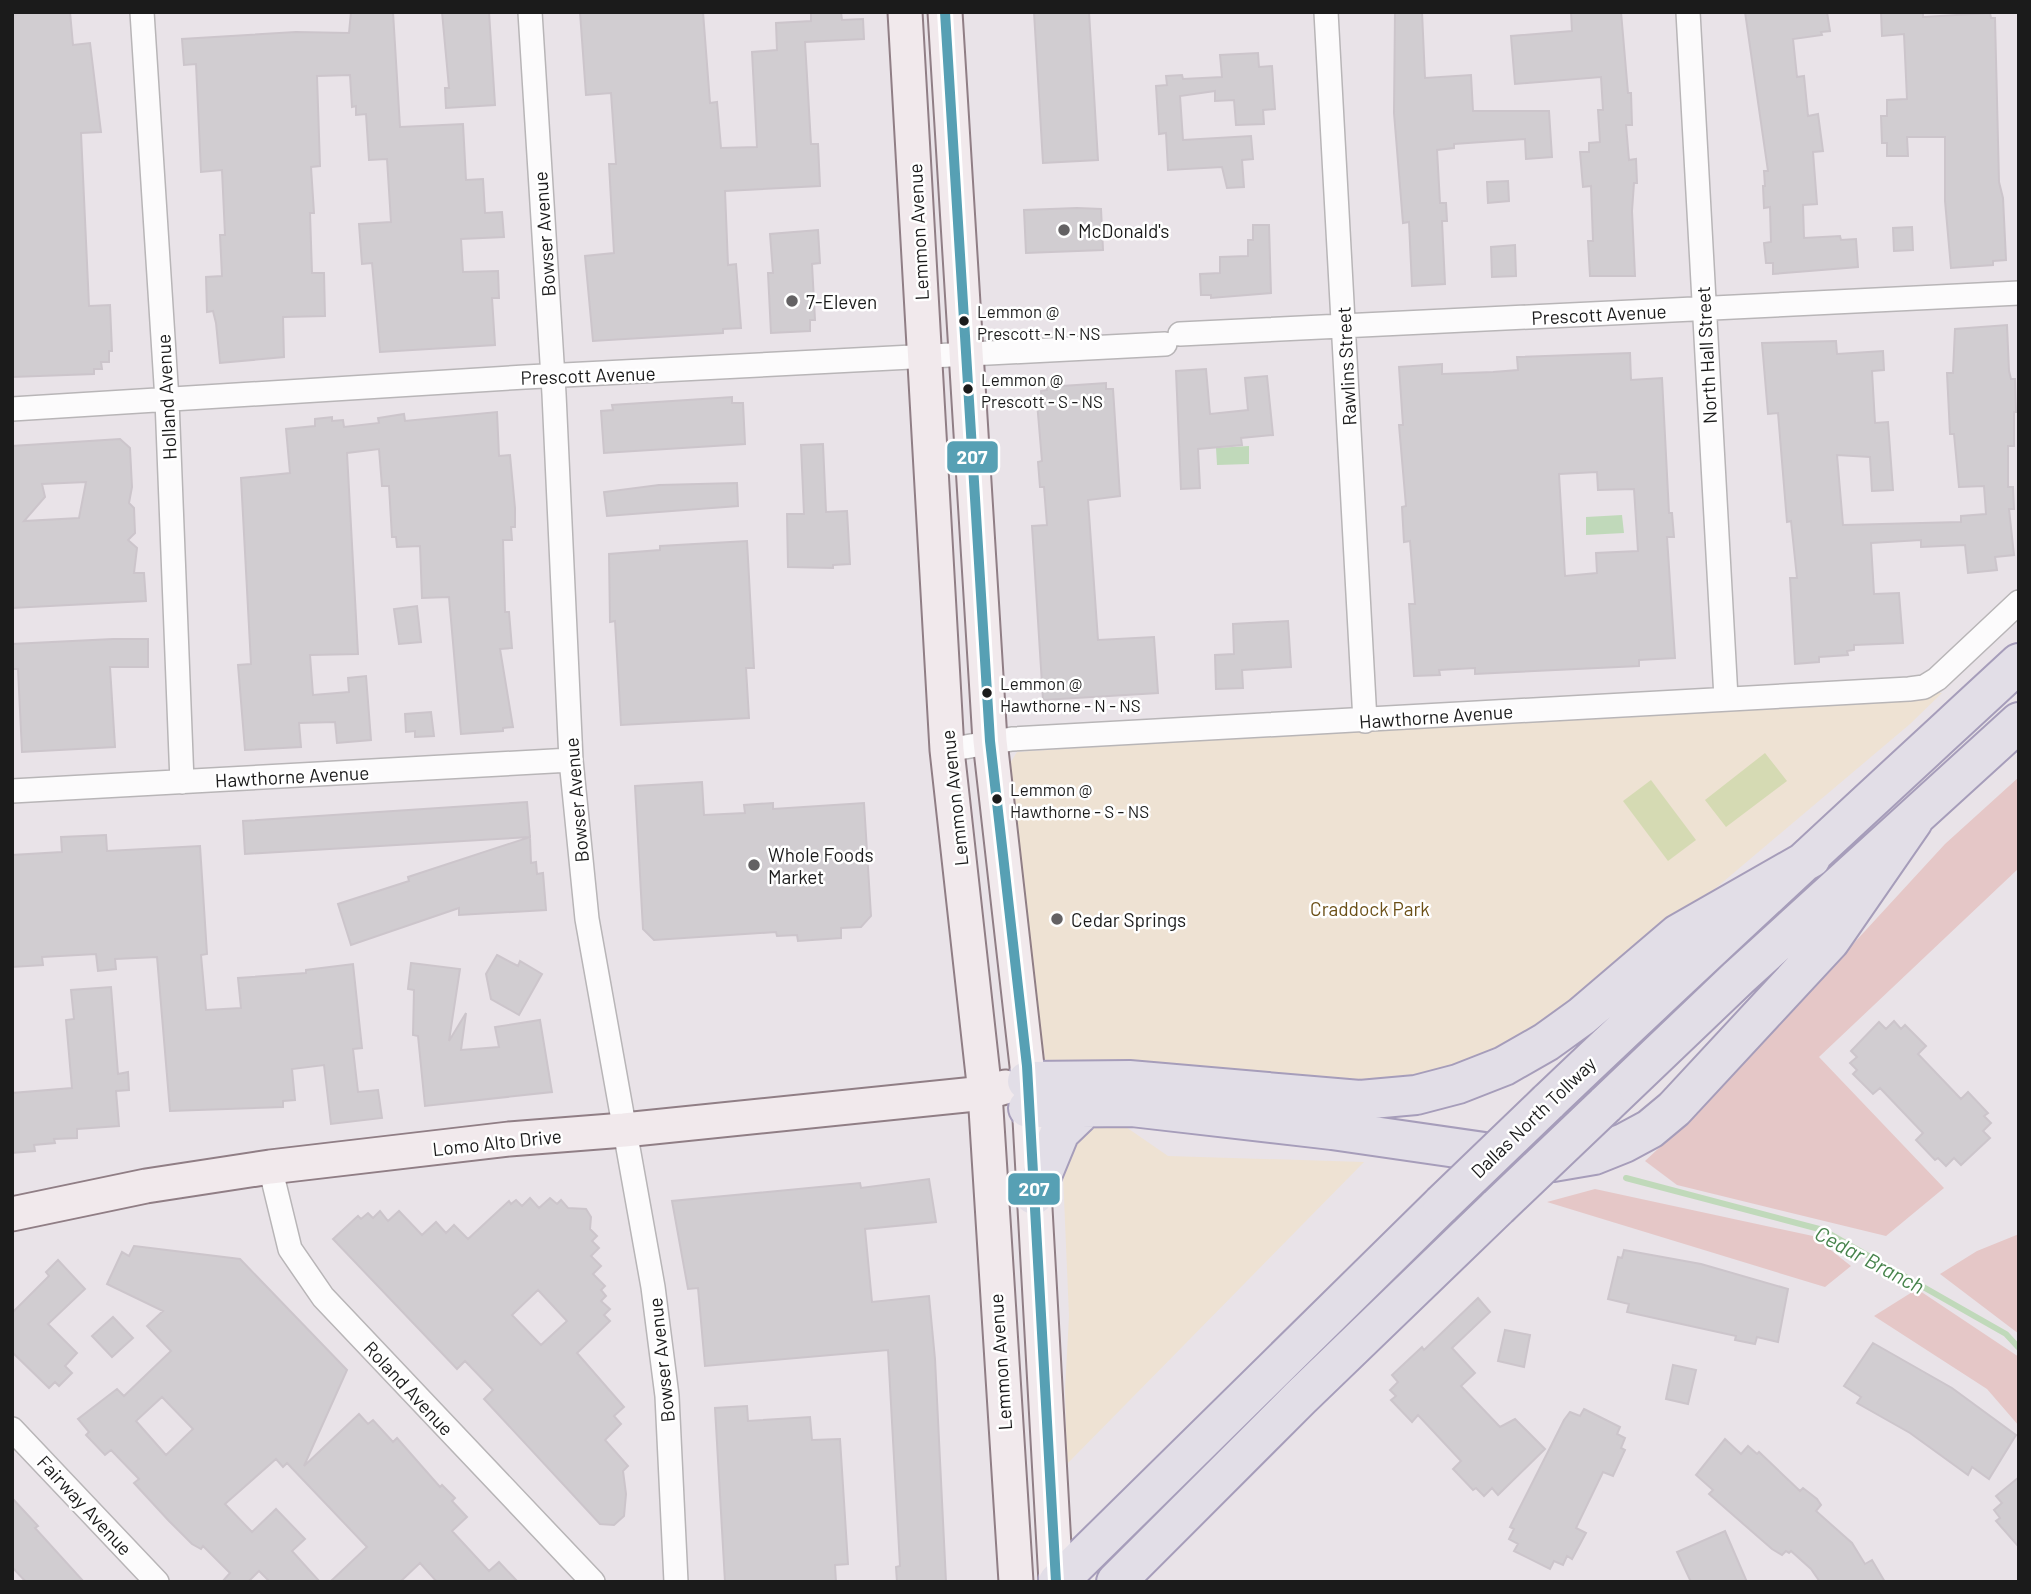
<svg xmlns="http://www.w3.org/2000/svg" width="2031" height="1594" font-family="Barlow,sans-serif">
<rect width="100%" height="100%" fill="#e9e3e8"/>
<path fill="#e5c7c7" d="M2019,777V868L1819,1057L1944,1188L1886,1236L1677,1185L1645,1161L1705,1105L1945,844Z
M1595,1189L1813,1236L1851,1266L1825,1287L1547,1202Z
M2019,1234V1334L1940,1274L1977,1251Z
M1917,1289L2019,1357V1426L1987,1389L1874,1316Z"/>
<path fill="#eee2d3" d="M1935,692L1942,693L1910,724L1581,1002L1497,1057L1393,1086L1049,1063L1045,1059L1010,787L1009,765L1017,752Z
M1110,1116L1168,1156L1364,1162L1067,1464L1065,1390L1069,1316L1062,1151Z"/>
<path fill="#d5dab3" d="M1765,753L1787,781L1726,827L1705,800Z
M1651,780L1696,840L1668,861L1623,801Z"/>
<path fill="#c0d9ba" d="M1249,446V464L1217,465L1216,448Z
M1622,515L1624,533L1586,535V517Z"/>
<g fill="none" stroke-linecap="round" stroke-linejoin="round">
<path stroke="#c0d9ba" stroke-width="6" d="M1626,1178L1823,1230L2006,1334L2019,1348"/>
</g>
<path fill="#d1cdd1" stroke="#ccc5cb" stroke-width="2" fill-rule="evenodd" d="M12,12H70L73,45L90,43L101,132L81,133L89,306L110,305L112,351H109V362H101L102,369H94V374L12,377Z
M351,12H393L400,127L463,124L466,180L483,179L485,213L502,212L504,237L461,239L463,272L498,271L499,298H492L495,345L380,352L372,263L362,264L359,224L391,222L387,159L369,160L366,114L356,115V106L352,107L350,75L317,76L320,166L311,167L314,213H310L312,273H324L325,316L283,317L284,357L220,363L216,323L213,311L207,312L206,277L222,276L220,235H225L222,170L201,172L196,64L184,65L182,39L296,32L349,33Z
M442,12H489L495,105L446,108L445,88H449Z
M580,12H703L710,103L717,102L721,148L757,147L752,52L777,50L776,23L811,21V12H841L842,20L863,19L864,39L805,42L811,144H818L820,186L725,191L728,265L736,264L741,328L723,329V333L593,341L585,256L614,253L609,164H616L611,93L586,95Z
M1034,12H1089L1098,160L1043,163Z
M1395,12H1422L1425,78L1471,75L1473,111H1549L1552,157L1526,159L1525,139L1454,144V148L1437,150L1440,203H1446L1447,221H1442L1445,284L1412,286L1409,222L1403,223L1394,113Z
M1571,12H1621L1628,93H1631L1632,125H1626L1629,160L1636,159L1637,183H1634L1632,211L1635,276H1590L1588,241H1593L1591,186L1583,187L1580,152H1589V143L1600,142L1598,110H1603L1601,77L1515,84L1511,36L1572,31Z
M1745,12H1827L1830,31L1821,32L1822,35L1793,39L1797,77L1804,76L1808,116L1818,114L1823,151L1813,152L1817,204L1803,205L1804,238L1840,236L1841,240L1856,239L1858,267L1773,274V263H1766L1764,243L1771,242L1770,207L1764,208L1763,186H1765L1764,171H1768Z
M1881,12H1923V17L1990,13L1991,18H1995L1999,182L2003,198L2006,260L1993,261V265L1951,268L1945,201V137H1907L1908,156H1887V143H1882L1881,116H1887V100L1907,99L1904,34L1882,36Z
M1258,53L1259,67L1272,66L1275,109L1263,110L1264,124L1236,125L1234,100L1215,101V91L1180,96L1183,140L1251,136L1253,159L1242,160L1244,187L1227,188L1222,167L1168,170L1166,133L1159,134L1156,86L1167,85L1166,76L1182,75L1183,79L1222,77L1220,55Z
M1508,181L1509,201L1488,203L1487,182Z
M1077,208L1101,209L1103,250L1026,253L1024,210Z
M1253,225H1269L1271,293L1211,298V295H1201L1200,274L1220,273V257L1248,256V240H1253Z
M1912,227L1913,250L1894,251L1893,228Z
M818,230L820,263L812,264L815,320H810V331L771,333L768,273H773L770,234Z
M1515,245L1516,276L1492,277L1491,247Z
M2007,325L2009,371L2011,379H2015L2016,412H2014V446H2008V487H2013L2014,509H2009L2014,555L1995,557L1997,570L1968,573L1965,545L1921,547V540L1871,543L1874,594L1899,593L1903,643L1854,645V650L1847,651L1848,655L1819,657V662L1795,664L1790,578H1797L1791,521L1787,522L1778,413L1768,414L1762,343L1836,341L1837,354L1883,351L1884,370L1872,371L1875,423L1888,422L1893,490L1872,491L1870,457L1837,455L1843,525L1961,522V516L1986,514L1984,486L1959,487L1954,434H1950L1947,373H1953L1955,329Z
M1630,353L1631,380L1662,378L1669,513H1672L1674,537H1667L1675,658L1639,660V666L1475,674V668L1439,670L1440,675L1414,676L1409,604H1415L1410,541L1404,542L1402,507L1406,506L1399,425H1403L1399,367L1442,364V374L1493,372L1518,370L1517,357ZM1597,472L1598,490L1634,489L1638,551L1596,553L1597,573L1565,576L1559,474Z
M1206,369L1210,414L1248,410L1245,378L1267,376L1273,435L1241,438L1242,445L1198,449L1200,488L1181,489L1176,371Z
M1106,383V389H1113L1120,496L1088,500L1098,640L1154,637L1158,693L1043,700L1032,526L1047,525L1044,487H1040L1038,462L1042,461L1037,402H1042L1041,391L1047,390V387Z
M732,397V403H743L745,444L604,453L601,411L613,410L612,405Z
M497,412L499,456L510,455L515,508V527H511L512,540H503L505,612H509L512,648L500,649L513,727L503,728V731L461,734L449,597L422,598L420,546L397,547L396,537H392L389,486H382L379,449L347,453L358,654L310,655L313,695L349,692L348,678L366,676L371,740L337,743L335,722L299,723L301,747L245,750L238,665L251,664L241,478L290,473L286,429L315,426V419L332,417V421L343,420L344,427L379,423L378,418L404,414L405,421Z
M120,439L130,448L132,487L129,503L134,508L135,533L128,540L137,548L134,573H144L146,601L12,608V446ZM86,482L79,518L24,521L45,497L42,484Z
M823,444L826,512L847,511L850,564L833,565V568L788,567L787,514H804L801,445Z
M737,483L738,506L607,516L604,492L659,485Z
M747,541L754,668H746L749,718L621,725L615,621L610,622L609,554L660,550V546Z
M417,606L421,642L399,644L394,609Z
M1288,621L1291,667L1242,670L1243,688L1216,689L1215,655L1234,654L1233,624Z
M113,639H148V667H110L115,747L22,752L18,669H12V644Z
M431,712L434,736L415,737V731L406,732L405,714Z
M702,782L704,815L745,813L744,805L773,803V809L864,803L871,916L861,927L841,928V938L798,941L797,935L777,936L776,932L654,940L643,929L635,786Z
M527,802L530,837L245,854L243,821Z
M106,835L107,851L200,846L207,954L201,955L206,1010L241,1008L238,978L306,973V970L353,964L362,1048L353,1049L358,1092L378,1090L382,1118L331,1124L324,1065L292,1069L295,1100L283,1101V1107L170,1111L157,957L115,959L116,969L98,971L96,954L42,957L43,965L12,967V855L62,852L61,837Z
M530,837L531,863L536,862L537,874L543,873L546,910L459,915V908L351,945L338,904L409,881L408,877Z
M497,955L518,966L520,961L542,974L519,1015L491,999L486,974Z
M411,963L460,969L449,1041L466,1013L461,1050L499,1047L495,1027L540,1020L552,1092L425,1106L418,1036L413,1035L414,990L408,989Z
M111,987L118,1074L128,1072L129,1090L116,1091L119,1126L77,1129V1138L54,1139L55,1143L34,1145L35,1151L12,1153V1093L72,1088L66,1020L74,1019L71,990Z
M1894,1021L1901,1029L1905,1025L1926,1046L1918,1054L1961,1099L1968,1092L1988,1113L1984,1116L1991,1123L1983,1131L1990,1138L1961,1165L1954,1158L1946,1166L1938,1158L1935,1160L1916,1140L1923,1133L1880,1088L1873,1094L1853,1074L1857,1070L1850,1063L1857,1057L1851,1051L1879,1022L1886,1029Z
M929,1179L936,1222L865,1229L872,1302L929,1296L935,1359L946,1582H897L896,1567L900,1566L888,1350L705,1366L698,1288L688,1289L672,1201L860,1183L861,1188Z
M530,1198L539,1208L550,1198L557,1204L561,1200L568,1208L586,1209L591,1217L590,1229L597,1236L592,1241L599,1248L591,1256L601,1266L593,1274L605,1286L601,1290L606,1296L601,1301L610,1309L604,1315L610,1321L577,1353L624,1407L614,1416L621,1424L605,1440L628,1466L623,1471L626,1494L624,1516L614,1525L600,1524L484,1399L493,1390L465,1361L457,1369L333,1239L358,1216L361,1219L368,1213L373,1218L380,1211L388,1221L399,1211L422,1235L436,1222L446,1233L454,1225L468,1239L509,1201L511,1204L516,1200L522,1206ZM538,1290L567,1321L541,1345L512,1315Z
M134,1246L240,1259L347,1370L304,1466L359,1414L368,1424L373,1420L393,1442L397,1438L440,1487L442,1485L455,1498L452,1501L467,1517L452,1531L489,1571L499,1562L518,1582H437L420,1563L400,1582H330L367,1547L287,1463L283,1467L276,1459L225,1504L252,1532L276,1509L305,1539L292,1551L320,1582H270L259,1571L248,1582H222L230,1573L203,1546L201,1549L192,1544L169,1521L134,1483L139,1479L111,1450L105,1455L86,1435L89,1432L78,1419L117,1389L124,1396L171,1351L147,1326L163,1311L107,1284L122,1252L129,1256ZM162,1397L193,1429L166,1455L136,1421Z
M1624,1250L1701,1264L1788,1289L1778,1342L1757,1337L1755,1344L1735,1340L1736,1336L1627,1312L1629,1304L1608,1299L1618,1257L1622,1258Z
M58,1260L85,1289L48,1324L77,1353L65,1366L72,1373L59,1386L55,1382L49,1388L12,1352V1313L49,1276L46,1272Z
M1478,1298L1490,1312L1452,1348L1475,1373L1461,1386L1500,1427L1515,1419L1545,1449L1498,1495L1492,1488L1484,1496L1476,1488L1473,1490L1453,1469L1461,1461L1418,1415L1412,1422L1391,1400L1396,1396L1390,1390L1398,1382L1392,1375L1422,1347L1424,1350Z
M113,1317L133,1338L112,1357L92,1336Z
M1505,1330L1530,1335L1524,1367L1498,1361Z
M1873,1343L1952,1388L2016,1435L1989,1479L1972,1467L1968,1475L1910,1433L1857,1403L1861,1397L1844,1386Z
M1673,1365L1696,1370L1688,1404L1666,1399Z
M747,1406L748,1421L810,1417L812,1440L840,1439L848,1564L835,1565L836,1582H725L715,1408Z
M1584,1409L1620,1427L1617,1434L1625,1438L1621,1448L1625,1450L1613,1476L1603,1472L1576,1528L1586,1533L1572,1559L1567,1556L1563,1565L1554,1561L1550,1569L1514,1551L1518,1544L1509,1539L1514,1529L1510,1527L1564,1420L1570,1412L1580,1416Z
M1725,1439L1741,1454L1748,1446L1757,1454L1759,1452L1800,1491L1803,1488L1817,1499L1821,1505L1816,1511L1852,1543L1865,1564L1872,1560L1885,1582H1820L1811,1569L1791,1551L1789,1553L1786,1551L1782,1555L1772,1549L1709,1494L1713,1490L1696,1475Z
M2019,1477V1547L1996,1521L2000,1518L1994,1510L2002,1503L1996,1496Z
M12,1498L38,1526L35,1528L84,1582H26L12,1567Z
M1725,1531L1747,1582H1691L1677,1552Z"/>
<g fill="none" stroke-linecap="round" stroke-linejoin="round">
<defs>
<path id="street" d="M142,12L167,400L182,782
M530,12L554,394L571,760L587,919L653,1287L667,1396L676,1582
M1326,12L1365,721
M1688,12L1726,698
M1180,334L2019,293
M12,409L525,377L1165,344
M947,750L1012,739L1909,689L1924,687L1937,679L2019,602
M12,791L571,760
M270,1167L290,1249L323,1297L593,1582
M12,1429L157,1582"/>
<path id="secondary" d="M905,12L947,750L985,1093L1016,1582
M945,12L990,741L1027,1066L1056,1582
M12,1214L146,1186L270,1167L509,1139L624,1130L985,1093L1005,1087"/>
<path id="highway" d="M1027,1081L1129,1080L1360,1100L1416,1095L1458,1084L1504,1066L1546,1042L1582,1016L1678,934L1811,858
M1548,1102C1703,954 1861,809 2019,663
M1605,1105L1738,978L2019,722
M1028,1108L1132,1107L1332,1130L1553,1162L1594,1155L1624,1143L1650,1129L1674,1109L1830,941L1913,821
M1034,1195L1060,1132L1087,1106
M1058,1582L1442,1204
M1116,1582L1300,1398L1498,1207"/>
</defs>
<use href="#street" stroke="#b8b5b7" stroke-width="26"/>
<use href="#secondary" stroke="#907e85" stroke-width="37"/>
<use href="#highway" stroke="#a69dba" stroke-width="42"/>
<use href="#street" stroke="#fcfbfc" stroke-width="23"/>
<use href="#secondary" stroke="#f1e9ec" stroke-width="33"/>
<use href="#highway" stroke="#e2dee7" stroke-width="38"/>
<defs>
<path id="highway-bridge" d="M1442,1204L1548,1102
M1498,1207L1605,1105"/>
</defs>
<use href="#highway-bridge" stroke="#a69dba" stroke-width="42" stroke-linecap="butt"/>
<use href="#highway-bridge" stroke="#e2dee7" stroke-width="38"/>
<defs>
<path id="bus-1" d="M945,12L990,741L1027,1066L1056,1582"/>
</defs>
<use href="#bus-1" stroke="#fff" stroke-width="16"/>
<use href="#bus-1" stroke="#57a0b4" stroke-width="10"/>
</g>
<g fill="#636163" stroke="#fff" stroke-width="2.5">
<circle cx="1064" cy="230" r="7"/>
<circle cx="792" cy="301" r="7"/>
<circle cx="754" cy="865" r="7"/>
<circle cx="1057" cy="919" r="7"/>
</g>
<g fill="#1b1b1b" stroke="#fff" stroke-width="2.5">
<circle cx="964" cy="321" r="6"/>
<circle cx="968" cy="389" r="6"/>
<circle cx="987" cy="693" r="6"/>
<circle cx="997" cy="799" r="6"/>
</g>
<g text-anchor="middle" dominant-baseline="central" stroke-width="5" stroke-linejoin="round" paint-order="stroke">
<g font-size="17" fill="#1b1b1b" stroke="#fff" text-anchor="start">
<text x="977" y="311">Lemmon @<tspan x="977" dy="22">Prescott - N - NS</tspan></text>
<text x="981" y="379">Lemmon @<tspan x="981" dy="22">Prescott - S - NS</tspan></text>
<text x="1000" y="683">Lemmon @<tspan x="1000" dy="22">Hawthorne - N - NS</tspan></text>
<text x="1010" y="789">Lemmon @<tspan x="1010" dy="22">Hawthorne - S - NS</tspan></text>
</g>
<g font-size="19" fill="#1b1b1b" stroke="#fff" text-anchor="start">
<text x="1078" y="230">McDonald's</text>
<text x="806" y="301">7-Eleven</text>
<text x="768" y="854">Whole Foods<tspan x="768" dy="22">Market</tspan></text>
<text x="1071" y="919">Cedar Springs</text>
</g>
<g font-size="19" fill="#1b1b1b" stroke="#fff">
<text transform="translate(918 232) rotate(-93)">Lemmon Avenue</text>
<text transform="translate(544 234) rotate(-94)">Bowser Avenue</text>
<text transform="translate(1599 314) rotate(-3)">Prescott Avenue</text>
<text transform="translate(1706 355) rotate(-93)">North Hall Street</text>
<text transform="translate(1346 366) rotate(-93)">Rawlins Street</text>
<text transform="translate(588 375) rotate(-2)">Prescott Avenue</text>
<text transform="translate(166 397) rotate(-93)">Holland Avenue</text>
<text transform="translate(1436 716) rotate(-4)">Hawthorne Avenue</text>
<text transform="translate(292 776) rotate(-3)">Hawthorne Avenue</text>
<text transform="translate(954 798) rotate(-96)">Lemmon Avenue</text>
<text transform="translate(576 800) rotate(-95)">Bowser Avenue</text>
<text transform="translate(1533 1117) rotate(-44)">Dallas North Tollway</text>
<text transform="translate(497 1142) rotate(-6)">Lomo Alto Drive</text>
<text transform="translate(661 1360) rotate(-96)">Bowser Avenue</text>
<text transform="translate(1000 1362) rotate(-94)">Lemmon Avenue</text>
<text transform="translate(409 1388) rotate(47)">Roland Avenue</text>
<text transform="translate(85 1505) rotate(47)">Fairway Avenue</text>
</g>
<g font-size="19" fill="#6b4f17" stroke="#fff">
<text x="1370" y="908">Craddock Park</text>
</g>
<g font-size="21" font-style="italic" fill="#46834b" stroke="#fff">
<text transform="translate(1870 1259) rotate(28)">Cedar Branch</text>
</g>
</g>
<g stroke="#fff" stroke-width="2.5">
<rect x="946" y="440" width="53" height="34" rx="7" fill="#57a0b4"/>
<rect x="1007" y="1172" width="54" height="34" rx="7" fill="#57a0b4"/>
</g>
<g font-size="19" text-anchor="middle" font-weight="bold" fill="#fff">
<text x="972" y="464">207</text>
<text x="1034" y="1196">207</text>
</g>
<rect width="2031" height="1594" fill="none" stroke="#1b1b1b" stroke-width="28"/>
</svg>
